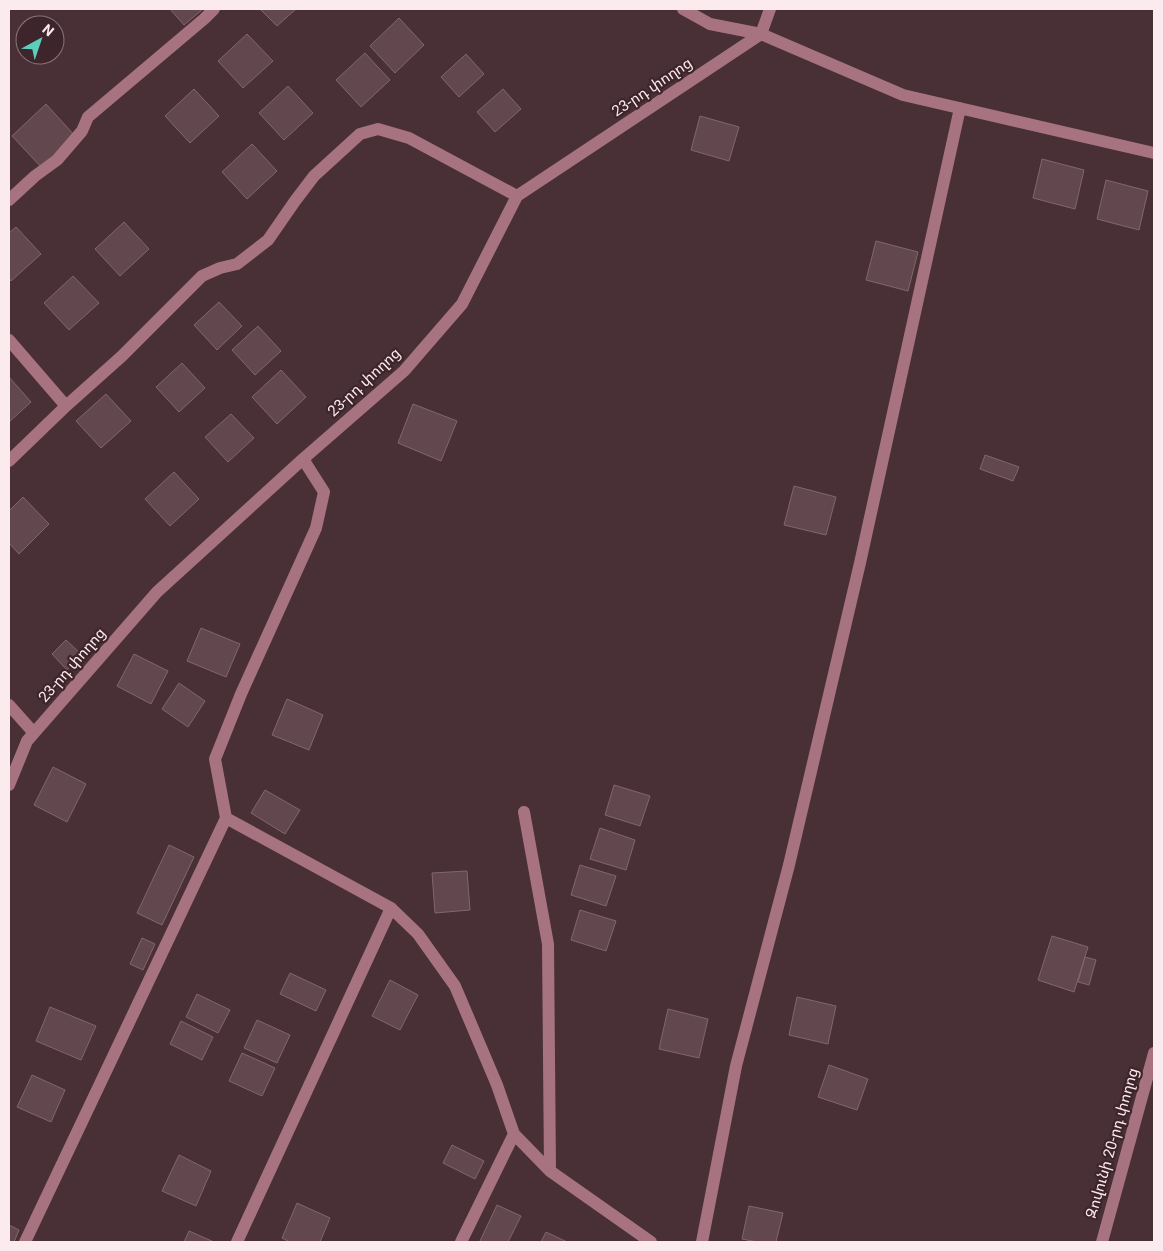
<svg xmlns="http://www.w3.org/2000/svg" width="1163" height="1251" font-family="Roboto,'Noto Sans Armenian',sans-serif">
<rect width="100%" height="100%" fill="#492f36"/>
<path fill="#63474f" stroke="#83666d" d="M170,9H203L184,25Z
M260,9H296L277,26Z
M399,18L424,45L395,73L370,46Z
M247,34L273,61L243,88L218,61Z
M365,53L390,80L361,107L336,80Z
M466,54L484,74L459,97L441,77Z
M288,86L313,113L284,140L259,113Z
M194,89L219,116L190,143L165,116Z
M503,89L521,109L495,132L477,112Z
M46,104L76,137L42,168L12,136Z
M700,116L739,127L729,161L691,150Z
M252,144L277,171L247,199L222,172Z
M1042,159L1084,170L1075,209L1033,198Z
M1106,180L1148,191L1139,230L1097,219Z
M124,222L149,249L120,276L95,249Z
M16,227L41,254L11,281L9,278V233Z
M876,241L918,252L908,291L866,280Z
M73,276L99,303L69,330L44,303Z
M219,302L242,326L217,350L194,325Z
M258,326L281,351L255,375L232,350Z
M182,363L205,388L179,412L156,387Z
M281,370L306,397L277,424L252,397Z
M9,377L31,402L9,422Z
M106,394L131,421L101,448L76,421Z
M413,404L457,421L441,461L398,443Z
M231,414L254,438L228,462L205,437Z
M985,455L1019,467L1013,481L980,469Z
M174,472L199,499L170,526L145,499Z
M794,486L836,497L826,535L784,525Z
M23,497L49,524L19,554L9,543V511Z
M201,628L240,644L226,677L187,661Z
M66,640L82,655L67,670L52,654Z
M134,654L168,671L151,704L117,686Z
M179,683L205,701L188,727L162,709Z
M287,699L323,715L309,750L272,735Z
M53,767L86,784L67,822L34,805Z
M614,785L650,796L640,826L605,815Z
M265,790L300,810L285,834L251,813Z
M600,828L635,840L626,870L590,859Z
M169,845L194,857L162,925L137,913Z
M580,865L616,876L606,906L571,895Z
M467,871L470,910L435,913L432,873Z
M580,910L616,921L606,951L571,940Z
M1052,936L1088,947L1074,992L1038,980Z
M142,938L155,944L143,970L130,964Z
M1085,957L1096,960L1089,985L1078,982Z
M290,973L326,990L316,1011L280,994Z
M390,980L418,995L400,1030L372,1016Z
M197,994L230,1010L218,1033L186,1017Z
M797,997L836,1006L828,1044L789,1035Z
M50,1007L96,1026L81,1060L36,1041Z
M668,1009L708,1019L699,1058L659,1049Z
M257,1020L290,1035L277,1063L244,1048Z
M181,1021L213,1037L202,1060L170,1044Z
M242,1053L275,1068L262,1096L229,1081Z
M829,1065L868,1079L857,1110L818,1097Z
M32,1075L65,1090L51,1122L17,1107Z
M452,1145L484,1161L475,1179L443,1163Z
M179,1155L211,1171L196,1206L162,1191Z
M297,1203L330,1218L320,1242H290L282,1238Z
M497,1205L521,1216L508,1242H484L480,1241Z
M749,1206L783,1213L776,1242H757L742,1239Z
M9,1225L19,1230L14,1242H9Z
M189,1231L214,1242H184Z
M546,1232L567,1242H541Z"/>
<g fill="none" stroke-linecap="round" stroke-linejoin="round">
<path stroke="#a87381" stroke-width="12" d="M683,9L710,24L761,34L903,95L1154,153
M9,200L35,176L57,160L82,131L88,117L204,19L214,9
M9,340L66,406
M303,459L324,492L316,528L241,694L215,759L226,818L391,908L418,934L455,986L497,1085L514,1134L550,1171L651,1242
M9,461L66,406L122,356L202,276L220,268L237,264L268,240L295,201L314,176L360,134L378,129L409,138L517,196
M9,705L34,733
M9,785L27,741L157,592L303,459L404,371L462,304L517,196L761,34L770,9
M524,812L548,944L550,1171
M25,1242L226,818
M237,1242L391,908
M461,1242L514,1134
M702,1242L736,1066L789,865L860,563L960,108
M1102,1242L1154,1053"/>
</g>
<g text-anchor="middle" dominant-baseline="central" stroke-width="4.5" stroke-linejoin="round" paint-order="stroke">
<g font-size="15" fill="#fbeaee" stroke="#3e252c">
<text transform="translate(652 87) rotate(-34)">23-րդ փողոց</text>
<text transform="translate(364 382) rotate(-43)">23-րդ փողոց</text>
<text transform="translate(72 665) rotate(-49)">23-րդ փողոց</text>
<text transform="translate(1112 1143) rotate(-74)">Զովունի 20-րդ փողոց</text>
</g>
</g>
<rect width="1163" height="1251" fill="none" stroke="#fbeaee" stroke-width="20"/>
<g transform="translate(40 40) rotate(40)"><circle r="24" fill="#3e252c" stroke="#8a747a"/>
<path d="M0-4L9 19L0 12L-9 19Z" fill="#5bcebc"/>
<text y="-8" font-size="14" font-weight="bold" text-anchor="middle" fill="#fbeaee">N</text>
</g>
</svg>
